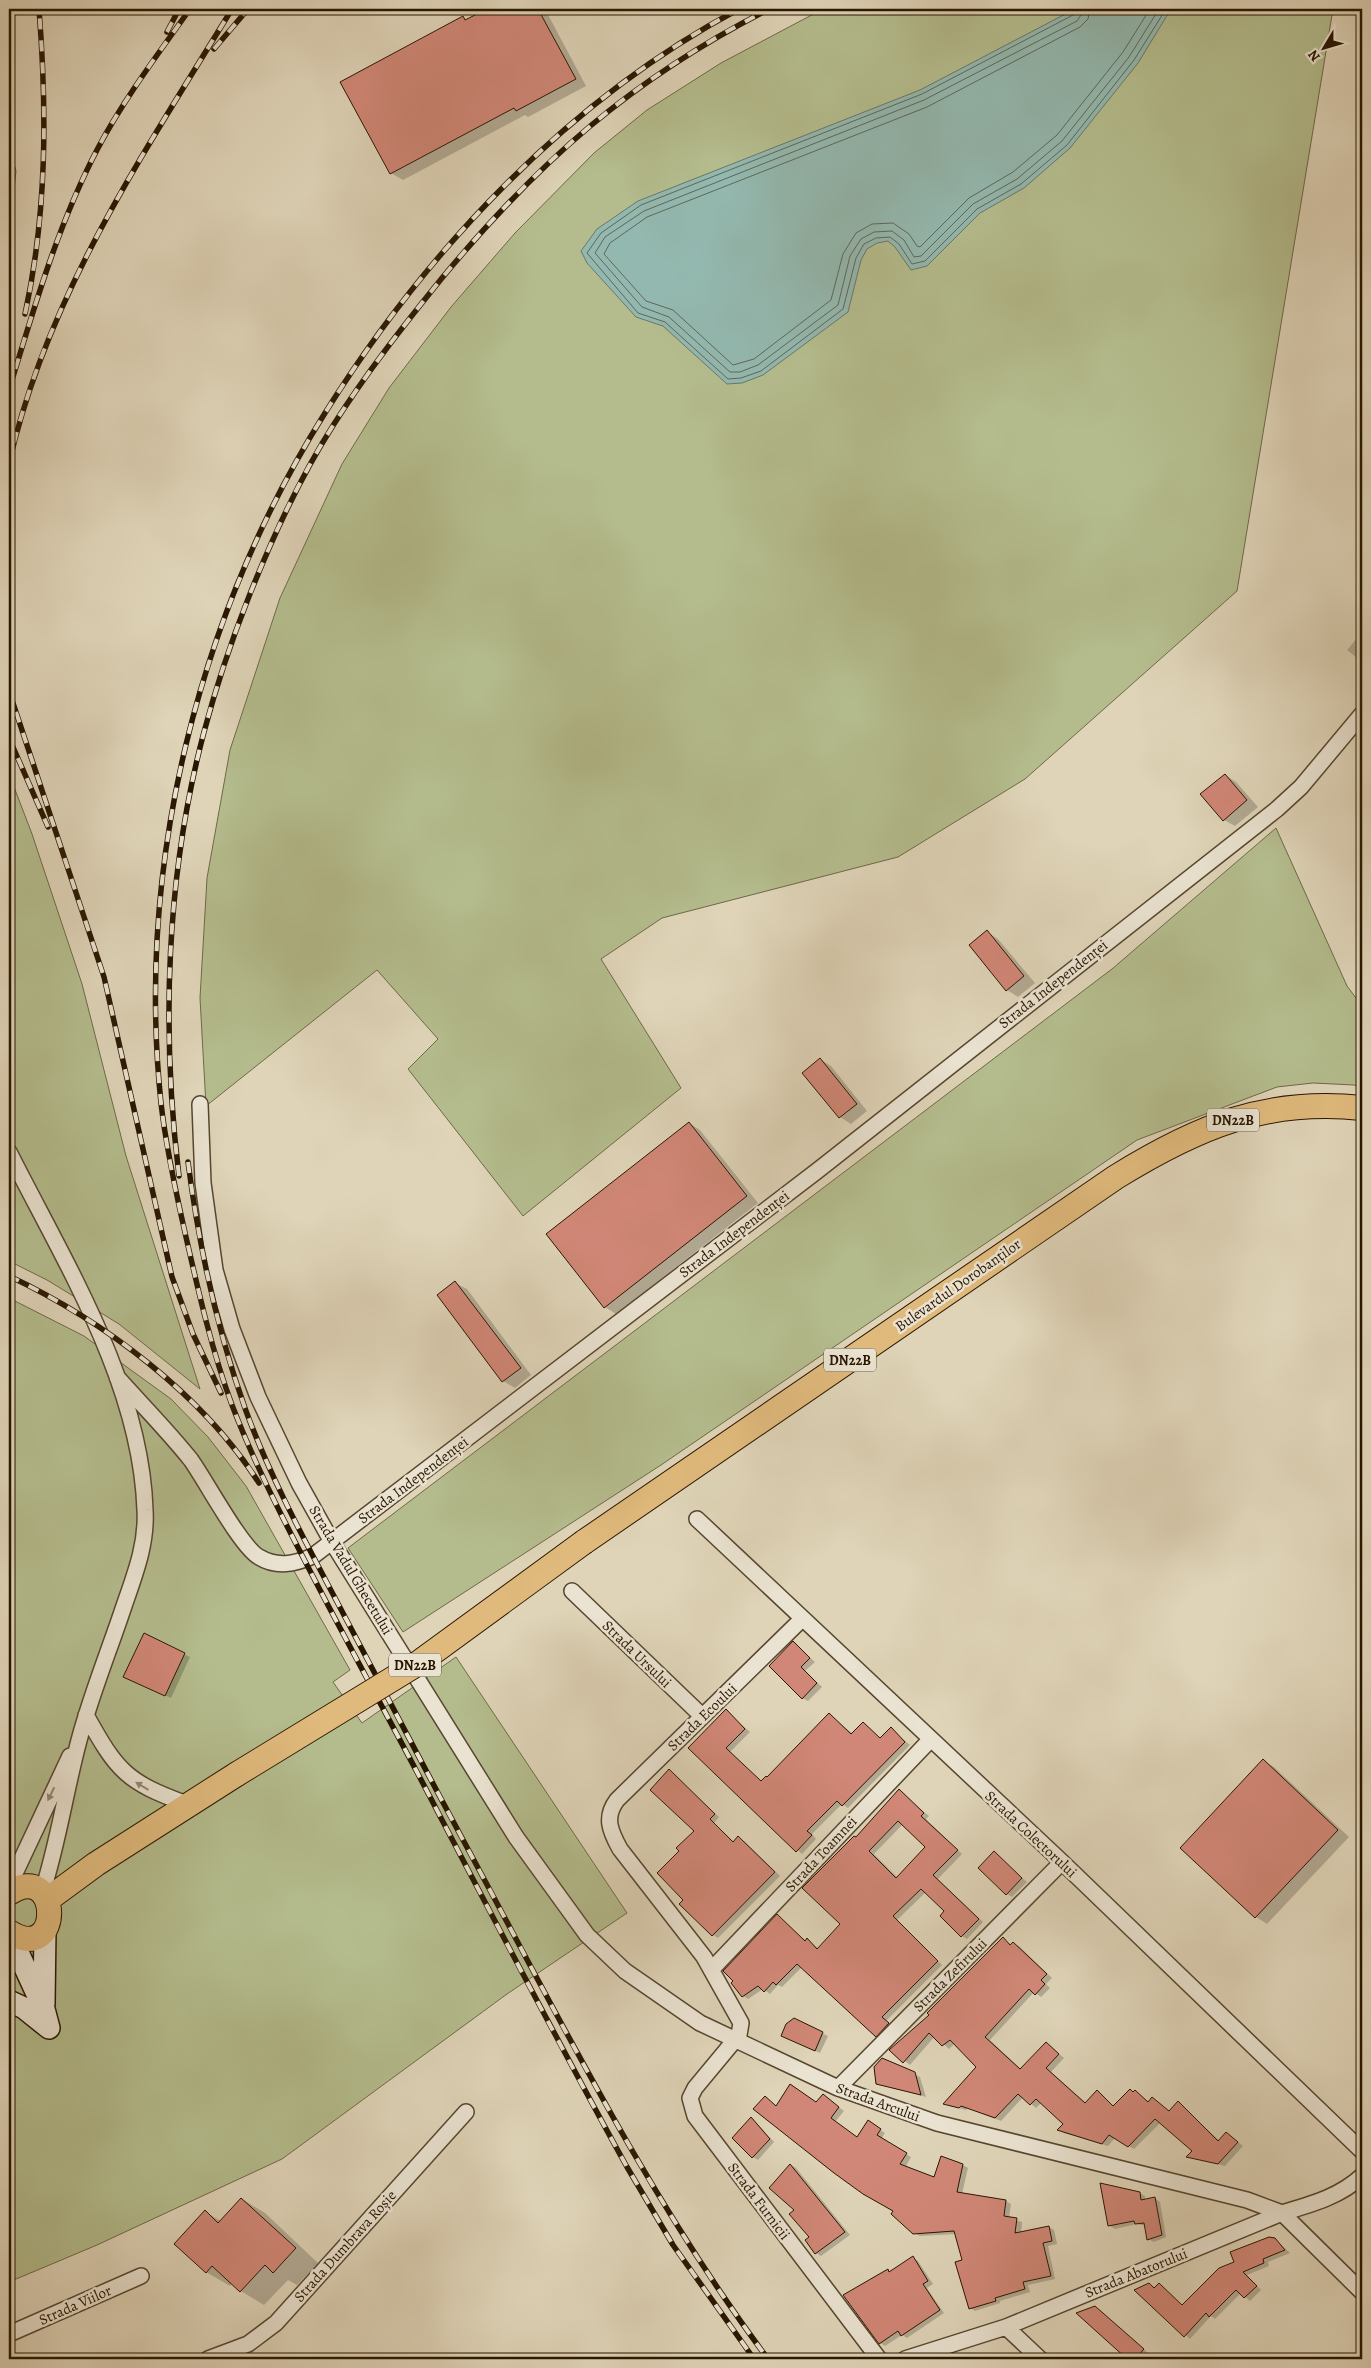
<svg xmlns="http://www.w3.org/2000/svg" width="1371" height="2368" font-family="Alegreya,serif">
<rect width="100%" height="100%" fill="#dfd4b8"/>
<filter id="stains"><feTurbulence type="fractalNoise" baseFrequency=".004" numOctaves="4"/><feColorMatrix values="0 0 0 0 .2 0 0 0 0 .09 0 0 0 0 .02 0 0 0 .5 -.17"/></filter>
<radialGradient id="worn" r=".72"><stop offset=".6" stop-color="#630" stop-opacity="0"/><stop offset="1" stop-color="#630" stop-opacity=".3"/></radialGradient>
<path fill="#b4bc8d" stroke="#6e6947" d="M823,9H1333L1237,591L1025,779L898,857L662,918L601,959L681,1088L523,1216L408,1069L438,1039L377,970L206,1106L200,998L207,878L230,750L280,598L342,464L389,388L451,307L515,233L594,153L647,110L721,63Z
M9,145L16,171L9,233Z
M9,774L32,834L82,984L126,1156L200,1389L119,1324L47,1280L9,1261Z
M1276,828L1347,986L1362,1006V1087L1354,1085L1313,1083L1277,1087L1137,1140L661,1465L403,1632L348,1548L1112,969Z
M9,1298L84,1336L171,1399L208,1437L246,1486L350,1670L333,1682L362,1723L456,1657L627,1913L507,1994L282,2159L97,2245L9,2282Z"/>
<path fill="#93b8af" stroke="#697769" d="M1075,9H1171L1138,63L1070,148L1024,188L980,213L927,266L911,270L895,247L888,241L877,243L867,249L861,260L848,312L763,375L742,383L727,384L663,326L636,317L587,263L581,251L597,229L638,201L920,90Z"/>
<path fill="#0003" fill-rule="evenodd" d="M489,9H545L586,86L528,117L525,115L403,180L391,173L342,82L462,17L468,20Z
M1362,632V662L1347,650Z
M1225,775L1236,782L1258,807L1235,826L1224,820Z
M987,932L998,939L1035,983L1018,997L1007,990Z
M820,1059L831,1066L867,1111L851,1124L840,1117Z
M689,1123L700,1130L758,1203L616,1314L605,1307Z
M455,1283L467,1289L531,1375L515,1388L503,1381L438,1296Z
M144,1635L190,1657L171,1698L130,1679Z
M794,1643L815,1662L805,1671L822,1687L808,1701L802,1698Z
M726,1711L750,1732L730,1752L762,1782L768,1778L830,1715L853,1734L863,1724L881,1739L891,1729L910,1745L848,1808L842,1804L812,1834L816,1839L802,1854L689,1748Z
M1263,1761L1274,1767L1349,1837L1267,1924L1256,1917L1182,1848Z
M669,1771L719,1817L714,1823L734,1842L738,1838L744,1841L780,1876L718,1938L713,1935L685,1900L681,1851L696,1831Z
M899,1791L929,1816L926,1819L962,1854L938,1879L983,1922L967,1939L962,1936L946,1911L926,1892L897,1920L942,1965L886,2021L893,2027L882,2039L802,1967L782,1987L778,1985L770,1994L763,1989L748,1999L743,1996L778,1916L806,1941L812,1943L819,1949L842,1924L856,1838ZM903,1824L927,1847L898,1878L874,1854Z
M994,1853L1027,1882L1012,1897L1007,1894Z
M1003,1939L1012,1945L1013,1943L1019,1946L1052,1978L1046,1984L1050,1988L1041,1997L1034,1992L990,2040L1022,2070L1046,2043L1051,2047L1064,2058L1051,2072L1086,2103L1097,2092L1114,2107L1135,2092L1149,2102L1152,2099L1158,2102L1170,2112L1178,2103L1220,2141L1227,2133L1243,2146L1225,2166L1188,2157L1193,2151L1161,2122L1134,2149L1115,2138L1108,2146L1064,2133L1059,2130L1065,2124L1041,2103L1036,2108L1023,2097L1001,2121L968,2108L966,2110L950,2106L945,2103L978,2067L955,2043L949,2049L935,2036L910,2065L891,2050L931,2015Z
M794,2020L828,2036L820,2053L788,2039Z
M914,2074L920,2077L926,2097L877,2083Z
M765,2097L777,2106L817,2103L828,2099L844,2111L835,2122L858,2138L868,2122L885,2133L881,2139L911,2157L905,2168L934,2179L963,2165L968,2168L962,2194L1006,2201L1011,2204L1009,2218L1022,2222L1021,2233L1049,2227L1054,2230L1057,2244L1048,2246L1055,2279L1028,2285L1030,2292L1000,2301V2303L975,2311L970,2308L964,2261L956,2234L920,2236L914,2233L894,2211Z
M752,2118L774,2142L758,2160L753,2157Z
M791,2165L796,2168L850,2235L821,2256L816,2253L796,2210Z
M1140,2193L1145,2196V2200L1155,2198L1160,2202L1166,2237L1154,2242L1148,2239L1146,2226L1137,2224L1115,2229L1110,2226Z
M242,2199L265,2213L318,2263L297,2285L288,2280L264,2305L241,2291L232,2283L230,2286L206,2272L205,2212L221,2221Z
M1275,2239L1290,2253L1268,2262L1269,2266L1247,2275L1261,2290L1250,2301L1241,2293L1215,2319L1211,2316L1190,2339L1136,2290L1149,2284L1156,2288L1159,2285L1183,2306L1236,2263Z
M913,2258L918,2261L933,2284L927,2288L944,2313L907,2338L902,2335L885,2346L880,2343L888,2271L890,2272Z
M1095,2307L1148,2353L1142,2359H1129L1078,2314Z"/>
<g fill="none" stroke-linecap="round" stroke-linejoin="round">
<path stroke="#5e6758" stroke-width="1" d="M1076,9L1073,15L922,94L641,205L601,233L587,253L638,313L665,322L728,379L741,378L761,371L843,309L856,258L864,244L876,238L890,237L899,244L912,264L925,261L977,209L1021,184L1067,145L1134,60L1166,9
M1083,9L1081,15L1077,21L924,100L644,211L605,237L595,253L642,307L669,317L730,372H740L758,365L838,305L850,256L861,239L874,232L892,231L904,240L914,257L921,256L973,204L1017,179L1062,141L1129,57L1159,9
M1090,9L1088,19L1080,27L927,107L647,217L610,243L604,254L646,301L673,310L733,365L754,359L831,300L843,254L856,233L872,224L893,223L909,234L917,246L920,247L969,198L1013,172L1057,135L1123,52L1150,9"/>
</g>
<path fill="#d18777" stroke="#291601" fill-rule="evenodd" d="M487,9H538L576,79L516,111L514,108L390,174L340,82L463,16L465,20Z
M1225,774L1247,800L1223,821L1200,794Z
M987,930L1024,976L1006,991L969,945Z
M820,1058L857,1104L839,1118L802,1073Z
M689,1122L747,1196L604,1308L546,1234Z
M455,1281L521,1368L502,1382L437,1295Z
M144,1633L185,1653L165,1696L123,1677Z
M793,1641L810,1658L801,1667L817,1683L802,1699L769,1666Z
M726,1709L745,1729L726,1748L761,1781L766,1776L767,1777L829,1713L851,1734L863,1722L880,1738L891,1727L905,1742L842,1806L837,1801L807,1831L812,1835L796,1852L688,1748Z
M1263,1759L1338,1830L1255,1918L1180,1848Z
M669,1769L715,1814L710,1819L733,1842L738,1836L775,1872L712,1936L679,1904L683,1900L657,1873L679,1851L676,1848L694,1831L650,1790Z
M899,1789L924,1813L921,1816L958,1850L933,1875L979,1919L961,1937L940,1916L944,1911L921,1889L893,1916L938,1961L882,2017L889,2023L876,2037L797,1964L776,1985L773,1982L764,1992L758,1986L742,1997L731,1983L733,1981L723,1971L777,1914L805,1941L807,1938L817,1949L840,1924L802,1888L854,1836L856,1837ZM898,1821L925,1847L896,1878L869,1851Z
M994,1851L1022,1878L1006,1895L978,1868Z
M1003,1937L1010,1945L1013,1942L1047,1974L1041,1980L1045,1984L1035,1995L1029,1989L985,2037L1020,2069L1046,2042L1059,2054L1046,2068L1085,2103L1097,2090L1113,2106L1130,2089L1133,2092L1135,2090L1148,2102L1152,2097L1169,2111L1178,2101L1218,2141L1226,2132L1238,2142L1218,2164L1186,2157L1192,2151L1155,2119L1128,2147L1109,2135L1102,2144L1057,2130L1063,2124L1036,2099L1030,2105L1018,2094L995,2118L961,2106L959,2108L943,2104L976,2067L950,2040L942,2046L929,2033L903,2063L889,2050L929,2015L927,2013Z
M794,2018L823,2032L815,2051L781,2036L786,2024Z
M882,2058L915,2072L921,2095L876,2084L874,2067Z
M790,2084L816,2102L823,2094L839,2107L831,2118L857,2137L868,2120L881,2129L877,2135L907,2153L900,2164L934,2177L941,2156L963,2164L957,2192L1006,2200L1004,2216L1017,2218L1015,2233L1049,2226L1052,2241L1043,2243L1051,2276L1023,2282L1025,2289L995,2298L996,2301L969,2309L955,2262L962,2260L954,2231L913,2234L891,2214L893,2211L863,2194L834,2173L753,2109L765,2096L776,2106Z
M751,2117L770,2139L752,2158L732,2138Z
M790,2164L845,2232L815,2254L805,2240L809,2237L789,2214L794,2210L769,2188Z
M1100,2183L1140,2192L1141,2200L1155,2197L1162,2235L1147,2240L1144,2223L1135,2224L1134,2221L1108,2226Z
M241,2198L296,2248L273,2273L265,2265L240,2292L212,2266L206,2273L174,2244L205,2210L218,2223Z
M1269,2237L1275,2238L1285,2250L1263,2259L1264,2263L1243,2272L1257,2286L1244,2298L1236,2290L1209,2317L1206,2313L1184,2337L1134,2290L1149,2283L1154,2288L1159,2283L1182,2305L1219,2268L1234,2262L1230,2252Z
M913,2256L928,2281L923,2284L940,2310L901,2336L898,2331L879,2344L843,2295L888,2269L889,2272Z
M1095,2306L1144,2349L1135,2359H1127L1076,2313Z"/>
<g fill="none" stroke-linecap="round" stroke-linejoin="round">
<defs>
<path id="minor" d="M200,1104L203,1183L215,1270L232,1329L258,1397L299,1483L332,1542L516,1837L587,1935L625,1971L700,2023L838,2088L937,2123L1247,2200L1282,2213L1362,2292
M9,1152C65,1263 141,1384 145,1510C147,1544 135,1574 124,1606C110,1648 93,1690 81,1733C66,1786 59,1841 42,1893
M117,1377C141,1404 168,1431 191,1460C206,1481 241,1547 259,1557C277,1568 295,1564 313,1556L817,1171L1277,809L1301,787L1362,714
M697,1519L1062,1862L1362,2151
M572,1591L702,1716
M802,1619L617,1800C604,1817 610,1831 620,1849L704,1957L741,2023L739,2035L695,2088L690,2098L695,2116L879,2359
M86,1715C117,1771 126,1782 187,1804
M9,1886L70,1756
M712,1969L931,1739
M838,2088L1062,1862
M1006,2327L1040,2359
M9,2334L141,2276
M208,2359L248,2344L276,2323L466,2112
M905,2359L1006,2327L1282,2213C1312,2204 1339,2197 1362,2176"/>
<path id="secondary" d="M9,1933L44,2009L49,2028
M9,2001L24,2008L49,2028
M44,2004L45,1929"/>
<path id="primary" d="M584,1542L1116,1177C1197,1127 1265,1098 1362,1108
M9,1893C61,1859 64,1966 9,1932
M47,1900L96,1864L237,1774"/>
</defs>
<use href="#minor" stroke="#56462f" stroke-width="18"/>
<use href="#secondary" stroke="#291601" stroke-width="24"/>
<use href="#primary" stroke="#291601" stroke-width="26"/>
<use href="#minor" stroke="#eae3d1" stroke-width="15"/>
<use href="#secondary" stroke="#eae3d1" stroke-width="21"/>
<use href="#primary" stroke="#e0ba7c" stroke-width="24"/>
<defs>
<path id="rail" d="M739,9C569,99 426,251 325,413C198,615 136,865 161,1103C166,1148 176,1193 186,1237C199,1294 212,1351 232,1405C253,1460 279,1511 306,1563C342,1633 380,1702 417,1772C486,1904 555,2037 627,2167L673,2245L754,2359
M167,32L179,9
M214,49L248,9
M25,314C47,214 47,111 39,9
M9,390C34,308 58,224 98,148C124,99 158,54 190,9
M9,464C46,297 144,153 232,9
M9,691L104,977L172,1277L193,1334L221,1393
M9,738L48,827
M188,1162C199,1247 217,1330 246,1411C272,1482 310,1550 345,1617C391,1704 437,1792 484,1879C572,2043 656,2209 768,2359
M179,1176C161,1029 166,875 204,732C216,687 231,642 248,599C272,538 299,479 334,424C367,372 404,325 442,278C540,160 632,79 769,9
M9,1276C104,1321 202,1394 259,1483"/>
</defs>
<use href="#rail" stroke="#291601" stroke-width="5.5"/>
<use href="#rail" stroke="#eae3d1" stroke-width="4" stroke-dasharray="11" stroke-linecap="butt"/>
<defs>
<path id="primary-bridge" d="M237,1774L417,1664L584,1542"/>
</defs>
<use href="#primary-bridge" stroke="#291601" stroke-width="26" stroke-linecap="butt"/>
<use href="#primary-bridge" stroke="#e0ba7c" stroke-width="24"/>
</g>
<defs><path id="oneway-solid" d="M-6-.8H1V-3.2L6.5 0L1 3.2V.8H-6Z" transform="scale(1.25)"/></defs>
<g fill="#938773">
<use href="#oneway-solid" transform="translate(142 1786) rotate(-149)"/>
<use href="#oneway-solid" transform="translate(51 1794) rotate(116)"/>
</g>
<g text-anchor="middle" dominant-baseline="central" stroke-width="5" stroke-linejoin="round" paint-order="stroke">
<g fill="#eae3d1" stroke="#63543f" stroke-width="1">
<rect x="1207" y="1108.5" width="52" height="23" rx="4"/>
<rect x="824" y="1348.5" width="52" height="23" rx="4"/>
<rect x="389" y="1653.5" width="52" height="23" rx="4"/>
</g>
<g font-size="14" font-weight="bold" fill="#291601">
<text x="1233" y="1120">DN22B</text>
<text x="850" y="1360">DN22B</text>
<text x="415" y="1665">DN22B</text>
</g>
<g font-size="15" fill="#291601" stroke="#eae3d1">
<text transform="translate(1053 984) rotate(-38)">Strada Independenței</text>
<text transform="translate(734 1234) rotate(-37)">Strada Independenței</text>
<text transform="translate(958 1285) rotate(-35)">Bulevardul Dorobanților</text>
<text transform="translate(413 1480) rotate(-37)">Strada Independenței</text>
<text transform="translate(351 1570) rotate(59)">Strada Vadul Ghecetului</text>
<text transform="translate(637 1654) rotate(44)">Strada Ursului</text>
<text transform="translate(702 1717) rotate(-44)">Strada Ecoului</text>
<text transform="translate(1031 1834) rotate(43)">Strada Colectorului</text>
<text transform="translate(821 1854) rotate(-47)">Strada Toamnei</text>
<text transform="translate(950 1975) rotate(-45)">Strada Zefirului</text>
<text transform="translate(878 2102) rotate(20)">Strada Arcului</text>
<text transform="translate(759 2201) rotate(53)">Strada Furnicii</text>
<text transform="translate(345 2246) rotate(-48)">Strada Dumbrava Roșie</text>
<text transform="translate(1136 2273) rotate(-22)">Strada Abatorului</text>
<text transform="translate(75 2305) rotate(-24)">Strada Viilor</text>
</g>
</g>
<rect width="1371" height="2368" fill="none" stroke="#dfd4b8" stroke-width="30"/>
<rect x="10" y="10" width="1351" height="2348" fill="none" stroke="#291601" stroke-width="2.5"/>
<rect x="15" y="15" width="1341" height="2338" fill="none" stroke="#291601"/>
<g transform="translate(1324 48) rotate(232)" stroke="#eae3d1" stroke-width="4" paint-order="stroke">
<path d="M0-4L9 19L0 12L-9 19Z" fill="#291601"/>
<text y="-8" font-size="14" font-weight="bold" text-anchor="middle" fill="#291601">N</text>
</g>
<rect width="100%" height="100%" filter="url(#stains)"/>
<rect width="100%" height="100%" fill="url(#worn)"/>
</svg>
